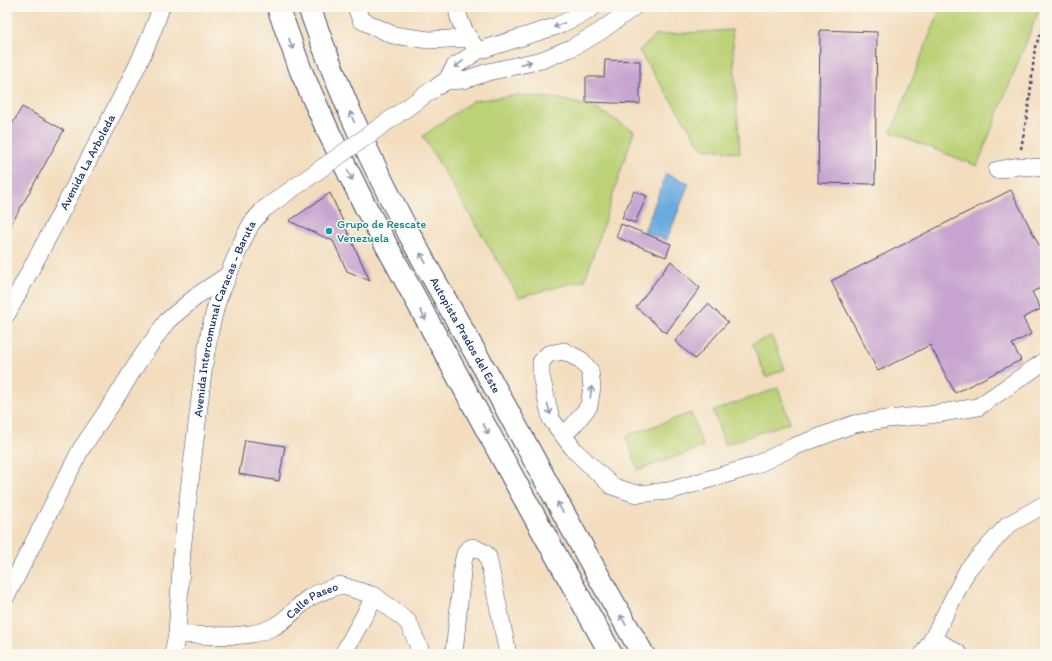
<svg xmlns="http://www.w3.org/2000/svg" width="1052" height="661" font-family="Itim,sans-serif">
<rect width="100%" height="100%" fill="#fbf7ec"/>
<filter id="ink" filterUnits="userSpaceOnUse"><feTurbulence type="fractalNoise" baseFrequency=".025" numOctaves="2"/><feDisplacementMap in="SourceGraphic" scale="8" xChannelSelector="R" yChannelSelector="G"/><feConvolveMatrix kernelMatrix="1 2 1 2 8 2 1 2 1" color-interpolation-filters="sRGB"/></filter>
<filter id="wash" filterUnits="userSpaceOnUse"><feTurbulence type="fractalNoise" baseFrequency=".012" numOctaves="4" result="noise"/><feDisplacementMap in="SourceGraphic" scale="16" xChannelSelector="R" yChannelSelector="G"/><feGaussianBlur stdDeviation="0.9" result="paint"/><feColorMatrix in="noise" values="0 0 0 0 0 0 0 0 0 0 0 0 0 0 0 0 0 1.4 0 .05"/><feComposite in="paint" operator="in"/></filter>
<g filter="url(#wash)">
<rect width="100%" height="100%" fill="#f3ddbe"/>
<path fill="#bcd277" stroke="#6c806a" d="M941,7H1040L977,166L891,132Z
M732,30L740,153L702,148L639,51L656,35Z
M518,95L560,99L595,108L634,131L585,280L519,297L423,136L472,101Z
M771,336L785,369L766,377L752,344Z
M778,388L790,422L725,445L713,411Z
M691,413L703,447L638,470L626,436Z"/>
<path fill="#6baade" stroke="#436c9e" d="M666,174L689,183L667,240L644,232Z"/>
<g id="blocks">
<path fill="#c7a4cf" d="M820,30L877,32L875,184L818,183Z
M605,60L640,61V104L586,102V77H604Z
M22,107L64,130L7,232V133Z
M1011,190L1045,257V286L1032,292L1041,309L1023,318L1031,334L1012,344L1021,360L955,393L930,345L878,371L831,281Z
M634,191L647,196L635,223L622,218Z
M330,193L370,281L347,271L333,241L289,221Z
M621,224L671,244L666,257L616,237Z
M671,261L700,288L666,333L636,307Z
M708,304L728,322L695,359L675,341Z
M245,440L285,446L279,481L239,474Z"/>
</g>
</g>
<g filter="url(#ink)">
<use href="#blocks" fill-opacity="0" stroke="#3b496c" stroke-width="1"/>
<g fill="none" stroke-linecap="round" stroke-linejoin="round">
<defs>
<g id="minor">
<path d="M356,7L361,20L393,35L429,40L469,38"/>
<path d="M457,7C458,21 467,36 475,47"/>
<path d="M446,81L464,80L488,72L542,60L571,48L598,33L634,7"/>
<path d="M438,86L446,81L455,66L478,51L557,26L586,12L593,7"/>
<path d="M997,170L1019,166L1045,168"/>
<path id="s1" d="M7,314C39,254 71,194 102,134C124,92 147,52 161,7"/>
<path d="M563,435L573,426L589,406L592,387L590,371L581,360L564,351L548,354L541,362V376L551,419L575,451L612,486L636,494L669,491L754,466L793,447L854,424L887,419L929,415L978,407L1045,361"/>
<path d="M7,595L81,449L115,399L140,359L167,321L198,295L228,275"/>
<path id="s2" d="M177,634C204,635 246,640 271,628C286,622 296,607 309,598C318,592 330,589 340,585L375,596L408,622L422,654"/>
<path d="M933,638L959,654"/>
<path id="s3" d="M173,654L177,634L182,550L204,364L210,330L217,302L242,242L251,224L264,209"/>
<path d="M343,654L375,596"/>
<path d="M454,654L463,562C465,555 465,549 473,547L485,553L488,557L508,654"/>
<path d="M923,654L933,638L968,569L1008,525L1045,504"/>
</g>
<g id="highway">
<path d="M278,7L301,71L328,131L365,206L523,496L611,654"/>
<path id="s4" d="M309,7C326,55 345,103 367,150C403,227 446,301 488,375C539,468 589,562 643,654"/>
</g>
</defs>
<use href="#minor" stroke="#3b496c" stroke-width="18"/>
<use href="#highway" stroke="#3b496c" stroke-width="24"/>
<path stroke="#3b496c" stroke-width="2.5" stroke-dasharray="3 3" stroke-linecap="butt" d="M1021,149L1029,104L1035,47L1045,24"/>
<use href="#minor" stroke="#fff" stroke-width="17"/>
<use href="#highway" stroke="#fff" stroke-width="22"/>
<defs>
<path id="minor-bridge" d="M264,209L432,90"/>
</defs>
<use href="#minor-bridge" stroke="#3b496c" stroke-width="18" stroke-linecap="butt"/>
<use href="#minor-bridge" stroke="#fff" stroke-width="17"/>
</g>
<defs><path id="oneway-shaft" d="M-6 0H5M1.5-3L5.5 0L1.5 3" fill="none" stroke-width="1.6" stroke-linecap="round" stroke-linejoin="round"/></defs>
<g stroke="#8d97ae">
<use href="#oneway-shaft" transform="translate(559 25) rotate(157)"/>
<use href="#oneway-shaft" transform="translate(291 44) rotate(70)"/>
<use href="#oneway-shaft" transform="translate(526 63) rotate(-13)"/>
<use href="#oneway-shaft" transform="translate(459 64) rotate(143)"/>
<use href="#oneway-shaft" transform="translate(352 117) rotate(-113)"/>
<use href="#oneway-shaft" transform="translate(350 175) rotate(64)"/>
<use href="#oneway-shaft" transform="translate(423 258) rotate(-119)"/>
<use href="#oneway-shaft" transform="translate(423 315) rotate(61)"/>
<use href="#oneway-shaft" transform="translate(591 392) rotate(-83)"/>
<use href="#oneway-shaft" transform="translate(549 409) rotate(75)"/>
<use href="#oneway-shaft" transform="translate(486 429) rotate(61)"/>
<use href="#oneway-shaft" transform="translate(560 507) rotate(-118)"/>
<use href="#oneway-shaft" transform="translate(623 620) rotate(-120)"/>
</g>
</g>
<circle fill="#0f9aa8" stroke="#fbf7ec" stroke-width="1.5" cx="329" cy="231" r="4"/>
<g text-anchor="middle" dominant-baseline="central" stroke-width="3" stroke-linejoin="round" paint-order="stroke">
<g font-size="12" fill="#1b2f5e" stroke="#fbf7ec">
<text stroke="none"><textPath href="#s1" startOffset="172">Avenida La Arboleda</textPath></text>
<text stroke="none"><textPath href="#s3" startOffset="341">Avenida Intercomunal Caracas - Baruta</textPath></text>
<text stroke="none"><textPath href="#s4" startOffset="364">Autopista Prados del Este</textPath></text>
<text stroke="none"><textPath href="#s2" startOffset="145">Calle Paseo</textPath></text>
</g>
<g font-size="12" fill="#0d838f" stroke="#fbf7ec" text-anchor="start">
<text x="337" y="224">Grupo de Rescate<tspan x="337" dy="14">Venezuela</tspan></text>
</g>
</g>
<rect width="1052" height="661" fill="none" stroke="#fbf7ec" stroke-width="24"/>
</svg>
